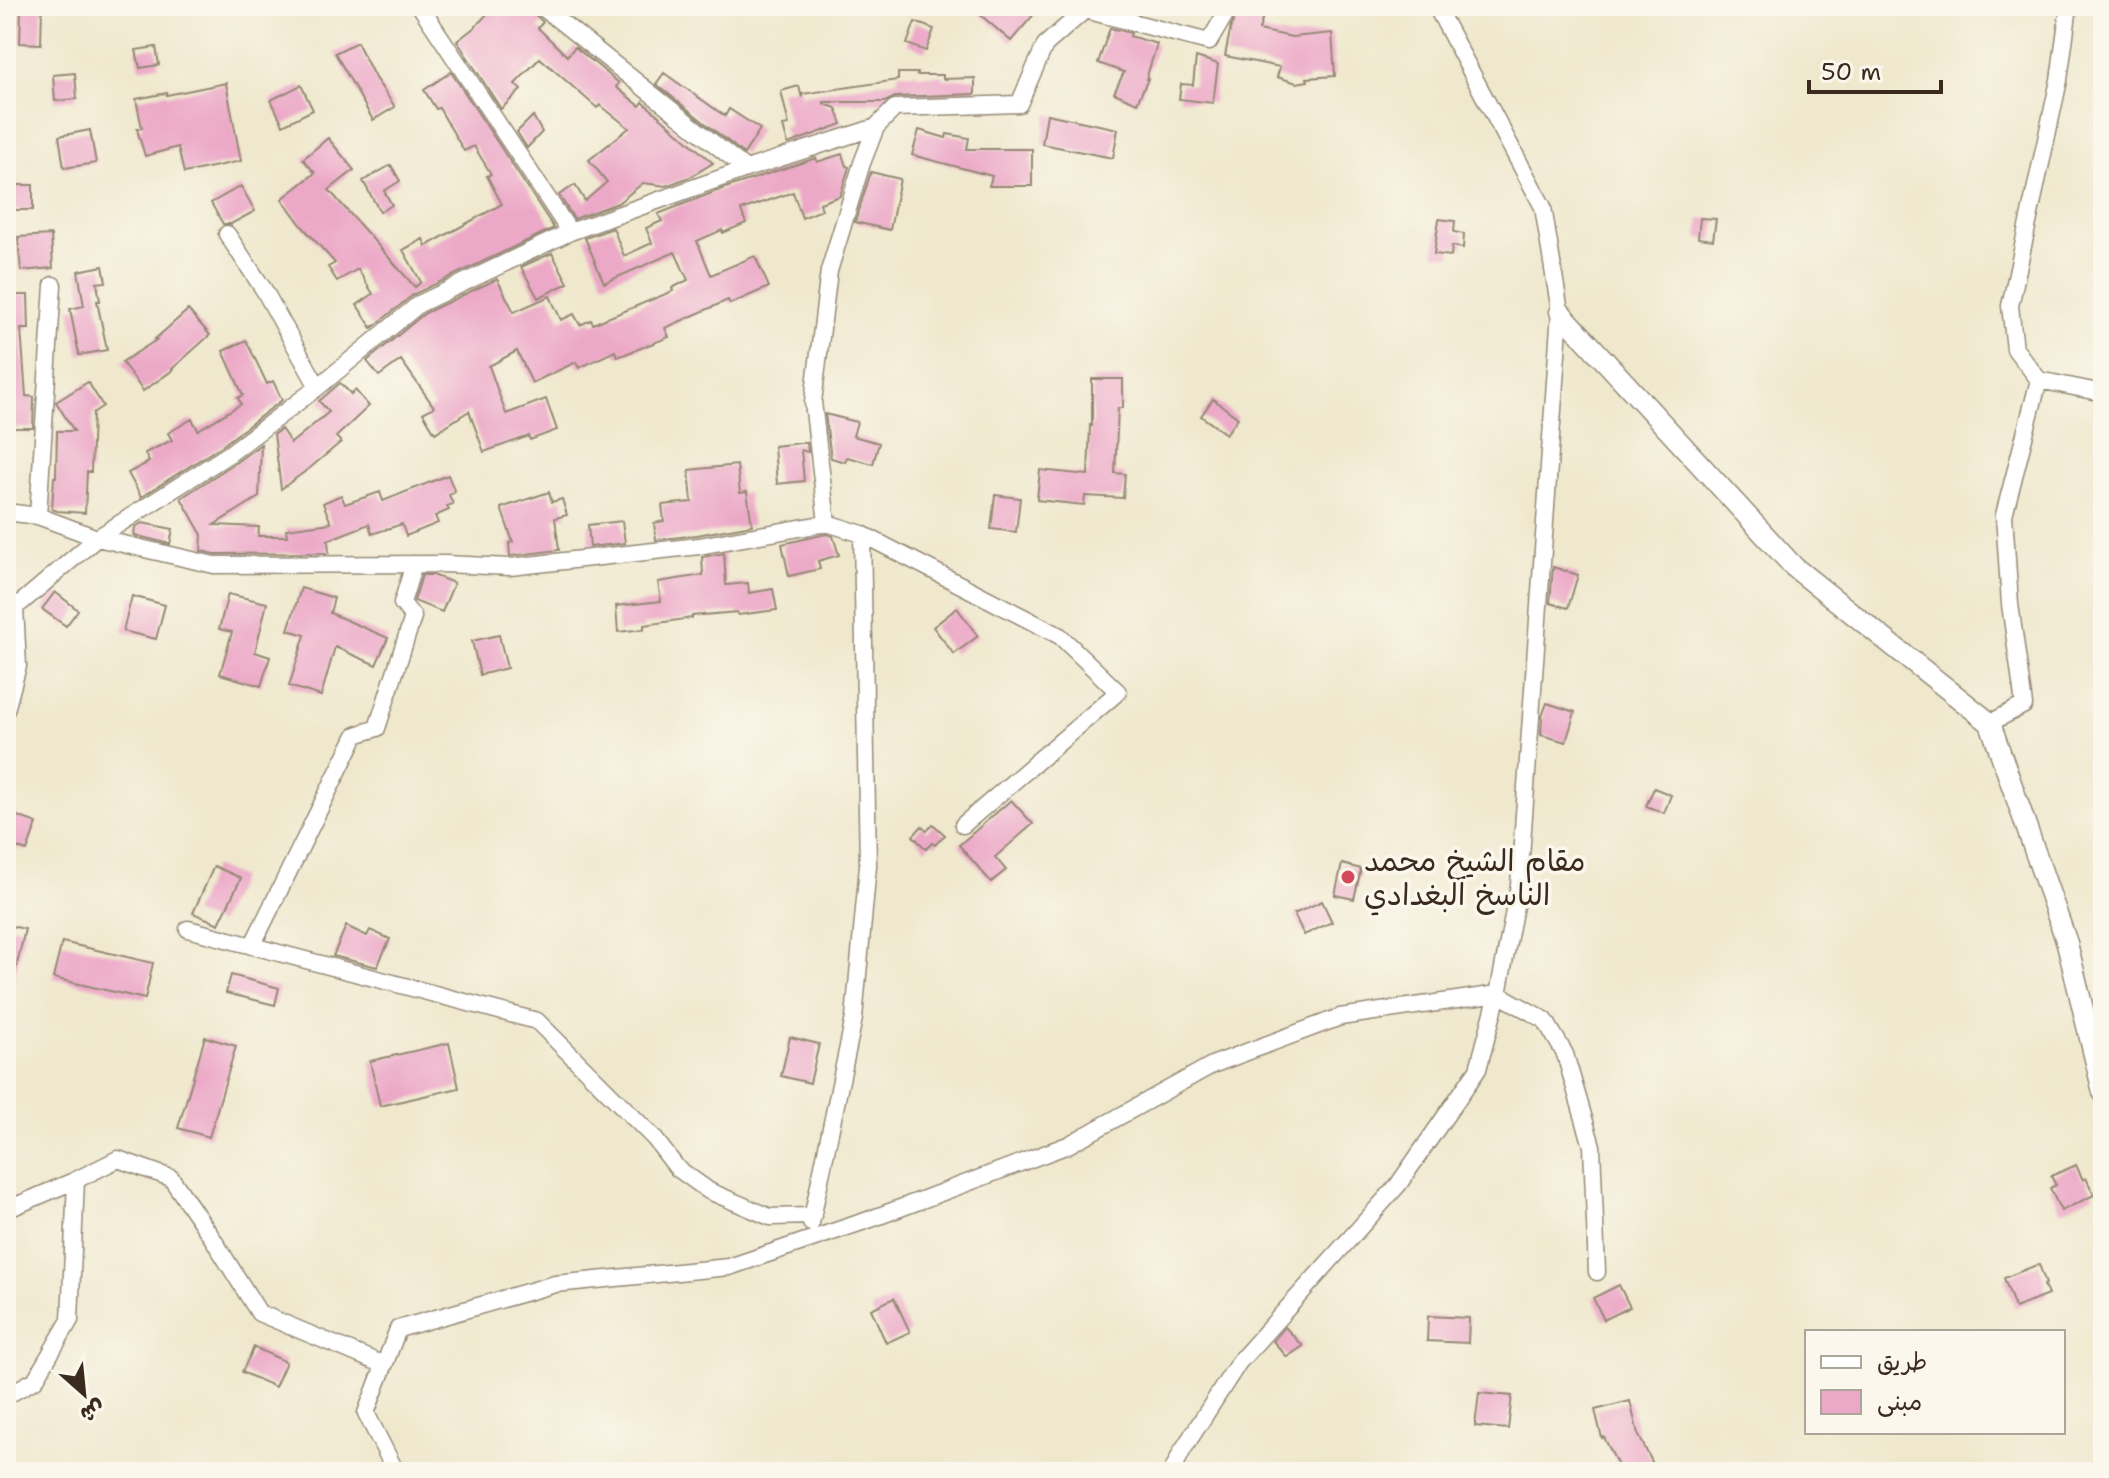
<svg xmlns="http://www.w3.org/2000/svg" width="2109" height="1478" font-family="'Shantell Sans','Playpen Sans Arabic',sans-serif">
<rect width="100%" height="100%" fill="#fbf7ec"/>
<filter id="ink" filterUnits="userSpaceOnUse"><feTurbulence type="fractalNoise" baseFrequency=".0125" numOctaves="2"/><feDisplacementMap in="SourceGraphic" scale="16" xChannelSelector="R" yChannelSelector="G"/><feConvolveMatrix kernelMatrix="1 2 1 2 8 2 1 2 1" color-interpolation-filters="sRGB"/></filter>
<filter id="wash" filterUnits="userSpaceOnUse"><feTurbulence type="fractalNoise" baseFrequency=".006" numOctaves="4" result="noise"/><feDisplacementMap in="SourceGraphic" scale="32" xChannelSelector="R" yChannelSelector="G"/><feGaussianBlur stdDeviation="1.8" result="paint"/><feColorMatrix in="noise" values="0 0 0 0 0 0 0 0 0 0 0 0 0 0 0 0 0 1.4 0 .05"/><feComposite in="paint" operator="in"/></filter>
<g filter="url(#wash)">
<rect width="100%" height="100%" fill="#efe8cd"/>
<g id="blocks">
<path fill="#eca8c7" d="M481,6H530L534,14L543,22L538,28L567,56L575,47L619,83L616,87L640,106L643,102L713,163L690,177L666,186L643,183L618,203L574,219L559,195L575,185L585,201L607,182L589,160L629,128L600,105L597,108L540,58L515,84L521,90L501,109L457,41L475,27L488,13Z
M970,6H1041L1011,41Z
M1241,6H1266L1259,30L1292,37L1332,33L1335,76L1307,78L1308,81L1297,83L1277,77L1280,67L1225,56L1231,26Z
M21,7L42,8L41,44L20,43Z
M915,22L934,29L926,51L907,44Z
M1110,28L1131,33L1130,36L1157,44L1146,79H1148L1137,103L1114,93L1124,72L1098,63Z
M357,42L375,78L395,107L373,120L335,53Z
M156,47L159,65L140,68L136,50Z
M1196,57L1218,64L1213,103L1179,99L1181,84L1193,85Z
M451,72L554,228L414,294L372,328L357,305L373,294L358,269L337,281L328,267L335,263L302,226L282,199L315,173L303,159L328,138L354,170L329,190L415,287L421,282L403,250L423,239L426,246L502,204L487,176L491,174L474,146L464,151L439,108L436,109L424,90Z
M75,73L77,99L55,101L53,75Z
M664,73L725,116L729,109L760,129L744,154L656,84Z
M898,73H918L917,75H943V79L975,78V94L895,97L885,102H824V104L836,108L842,124L788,144L783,126L789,125L781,91L799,86L802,98V94L898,80Z
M226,83L241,161L184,173L178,147L145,156L137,129L142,128L136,99L167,93V95Z
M301,85L313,110L283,125L271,100Z
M1047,114L1118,129L1113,158L1042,144Z
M533,116L542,132L527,148L517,132Z
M90,130L96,163L64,168L59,136Z
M919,130L946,138L947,134L969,138L967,149H1032V186H989L992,176L912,155Z
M842,154L846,166L849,167L840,196L820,203L822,210L802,218L793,192L741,210L746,223L723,233L722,230L697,241L711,275L755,256L769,287L730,304L728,300L665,328L669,337L618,357L615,351L579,368L576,362L532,383L517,351L489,366L506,414L546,399L557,430L530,440L529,436L484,452L469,411L435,433L423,413L434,407L401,360L379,376L367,361L425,313L497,279L514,312L550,296L561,320L574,314L580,325L591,320L593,324L673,291L672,288L688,280L675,252L604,283L585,238L613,228L624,256L652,243L646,228L662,221L658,214L722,189L816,158L817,162Z
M391,165L400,181L384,191L392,205L380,212L363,181Z
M871,172L900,179L890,230L855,222Z
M10,185H33V210H10Z
M241,186L255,211L231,224H223L211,203Z
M1700,218L1716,219L1713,240L1698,238Z
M1439,219L1455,221L1454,232L1464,234L1463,248L1452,246L1451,256L1434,254Z
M51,235L53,268L21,271L18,237Z
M552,253L568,283L538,298L521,267Z
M103,266L106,282L97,283L100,301H97L107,350L79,355L70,309L84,306L78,271Z
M6,295H28L29,329H21L26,396L34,397L33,428H6Z
M188,310L210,335L172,369L173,370L143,391L122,362L158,339L154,340Z
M246,340L267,384L273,381L282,400L223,445L141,497L128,473L149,462L145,453L172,440L168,433L192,419L198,430L241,404L238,398L243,395L223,351Z
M1092,379H1123V408H1118L1115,473L1125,474L1123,498L1085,496L1084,505L1037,500L1040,470L1088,475L1090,425L1092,426Z
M88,382L103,406L93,413L91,472H87L85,513L57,511L52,509L54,477H56L57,431H74L56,402Z
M340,383L351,394L355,390L369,406L336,437L341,442L310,468L281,489L274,434L281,429L291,443L329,412L319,401Z
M1213,399L1238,418L1226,434L1201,416Z
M825,414L857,422L853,436L879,443L873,464L847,457L845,462L831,458Z
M801,443H807L808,452L801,450L804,481L777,484L774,446Z
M261,444L259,497L214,525L259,527L258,536H287L286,529L331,523L323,503L341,495L345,504L380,492L383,501L448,475L455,492L449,495L453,504L447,506L449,510L435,516L438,523L406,536L402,524L372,534L369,524L328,540L329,553L215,554L201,551L202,535L181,498L235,463Z
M737,465L740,493L747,492L752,525L697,535L656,540L654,523L664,521L662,505L692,502L689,470Z
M549,492L552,502L562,499L567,515L555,518L559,550L510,556L509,543L513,542L501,508Z
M995,495L1020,498L1016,532L991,529Z
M622,521L625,543L590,547L588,525Z
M142,523L173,529L170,544L134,535L135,527Z
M826,534L833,536L839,555L818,561L820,569L789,576L782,544Z
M724,553L726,585L748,583L749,593L773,589L777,610L738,615L737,612L692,616V618L644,625V629L618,632L616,606L661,601L658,582L703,575L702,557Z
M1553,567L1578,575L1568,608L1550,603Z
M422,575H433L454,583L442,612L414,601Z
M301,588L334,598L330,613L388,638L376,665L335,647L321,696L289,686L305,635L288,630Z
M55,592L78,610L66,626L42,609Z
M228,594L267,603L255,652L270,657L261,686L220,674L232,632L219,629Z
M132,596L165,605L156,639L123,631Z
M957,608L978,636L954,654L933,627Z
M499,635L507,668L480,675L472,641Z
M1547,703L1575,712L1566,742L1541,735L1542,716Z
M1654,788L1671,795L1664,813L1646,806Z
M1011,800L1033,824L995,857L1006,870L991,882L959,845Z
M6,812L37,823L27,851L6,844Z
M933,824L945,835L935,845L932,843L926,849L913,836L922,826L927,831Z
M1342,864L1361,869L1354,899L1335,895Z
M214,866L241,878L219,924L193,913Z
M1322,901L1332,922L1304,935L1294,914Z
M6,925L25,929L12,987H6Z
M346,926L367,936L370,930L390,939L377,967L333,956Z
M62,942L153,963L145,999L53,978Z
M231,975L279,988L275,1005L226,993Z
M205,1037L236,1046L209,1137L178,1128Z
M790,1037L819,1044L810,1083L781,1076Z
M449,1043L459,1088L380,1106L370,1061Z
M2076,1165L2083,1180L2086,1178L2094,1195L2061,1211L2050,1188L2056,1185L2051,1176Z
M2039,1264L2046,1284L2044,1285L2048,1295L2015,1308L2004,1278Z
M1619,1285L1630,1307L1604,1320L1593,1298Z
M894,1298L910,1332L886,1343L871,1309Z
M1428,1316L1469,1318L1468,1343L1427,1341Z
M1285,1327L1303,1346L1287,1357L1273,1341Z
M254,1347L286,1362L275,1387L242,1372Z
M1479,1393L1512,1396L1508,1429L1475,1426Z
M1630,1401L1638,1434L1657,1472H1621L1604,1437L1602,1438L1595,1410Z"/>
</g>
</g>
<g filter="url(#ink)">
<use href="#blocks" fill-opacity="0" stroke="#958976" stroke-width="2"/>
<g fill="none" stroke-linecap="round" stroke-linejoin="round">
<defs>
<path id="minor" d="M420,6L570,232
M541,6L746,169
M227,234L264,290L318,387
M2039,380L2015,349L2010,306L2059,80L2069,6
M6,512L38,516L97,538L214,565L445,564L510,567L699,546L827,523L862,534L1060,636L1118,692L963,825
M38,516L53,285
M827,523L813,402L829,271L862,163L876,127
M6,613L22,602L97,538L229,454L318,387L419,304L570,232L746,169L876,127L895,108L1019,104L1045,45L1085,10L1209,42L1230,6
M6,710L18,666L15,607
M1990,723L2024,705L2010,604L2004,515L2039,380L2103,393
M188,929L537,1021L654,1138L677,1168L709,1191L770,1217L813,1216
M252,946L356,735L377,728L413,617L402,603L414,564
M6,1210L76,1180
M811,1223L854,1018L868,866L862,534
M6,1396L35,1380L70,1320L76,1180L118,1159L171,1178L213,1239L259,1313L384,1365
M396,1472L366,1413L398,1329L555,1284L729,1267L871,1219L1068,1145L1212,1065L1340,1017L1498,994L1545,1020L1565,1054L1592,1146L1597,1272
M1172,1472L1182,1451L1239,1362L1398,1185L1478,1069L1498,994L1519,885L1560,312L1543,207L1436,6"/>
<path id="tertiary" d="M1560,312L1794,567L1990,723L2067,943L2103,1092"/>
</defs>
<use href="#minor" stroke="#958976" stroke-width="19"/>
<use href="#tertiary" stroke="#958976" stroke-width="23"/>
<use href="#minor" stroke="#fff" stroke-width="16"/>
<use href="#tertiary" stroke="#fff" stroke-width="20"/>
</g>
</g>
<circle fill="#d1495b" stroke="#fbf7ec" stroke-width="3" cx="1348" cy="877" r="8"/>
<g text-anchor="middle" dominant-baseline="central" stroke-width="7" stroke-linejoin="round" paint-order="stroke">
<g font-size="30" fill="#3b2a1e" stroke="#fbf7ec" text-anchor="start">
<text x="1364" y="860">مقام الشيخ محمد<tspan x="1364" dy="34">الناسخ البغدادي</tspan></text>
</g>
</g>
<rect width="2109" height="1478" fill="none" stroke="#fbf7ec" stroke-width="32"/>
<rect x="1805" y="1330" width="260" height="104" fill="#fbf7ec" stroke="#aea59a" stroke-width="2"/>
<rect x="1821" y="1356" width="40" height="12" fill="#ffffff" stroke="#aea59a" stroke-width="2"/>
<text x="1877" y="1370" font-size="24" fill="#3b2a1e">طريق</text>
<rect x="1821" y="1390" width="40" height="24" fill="#eca8c7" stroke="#aea59a" stroke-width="2"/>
<text x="1877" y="1410" font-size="24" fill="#3b2a1e">مبنى</text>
<g transform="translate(84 1394) rotate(153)" stroke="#fbf7ec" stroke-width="6" paint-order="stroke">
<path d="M0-6L14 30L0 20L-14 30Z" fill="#3b2a1e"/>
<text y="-12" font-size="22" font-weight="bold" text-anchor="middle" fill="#3b2a1e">ش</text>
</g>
<path d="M1809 80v12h132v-12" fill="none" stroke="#3b2a1e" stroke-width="4"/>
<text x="1821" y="80" font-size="24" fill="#3b2a1e" stroke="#fbf7ec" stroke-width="6" paint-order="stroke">50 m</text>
</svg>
